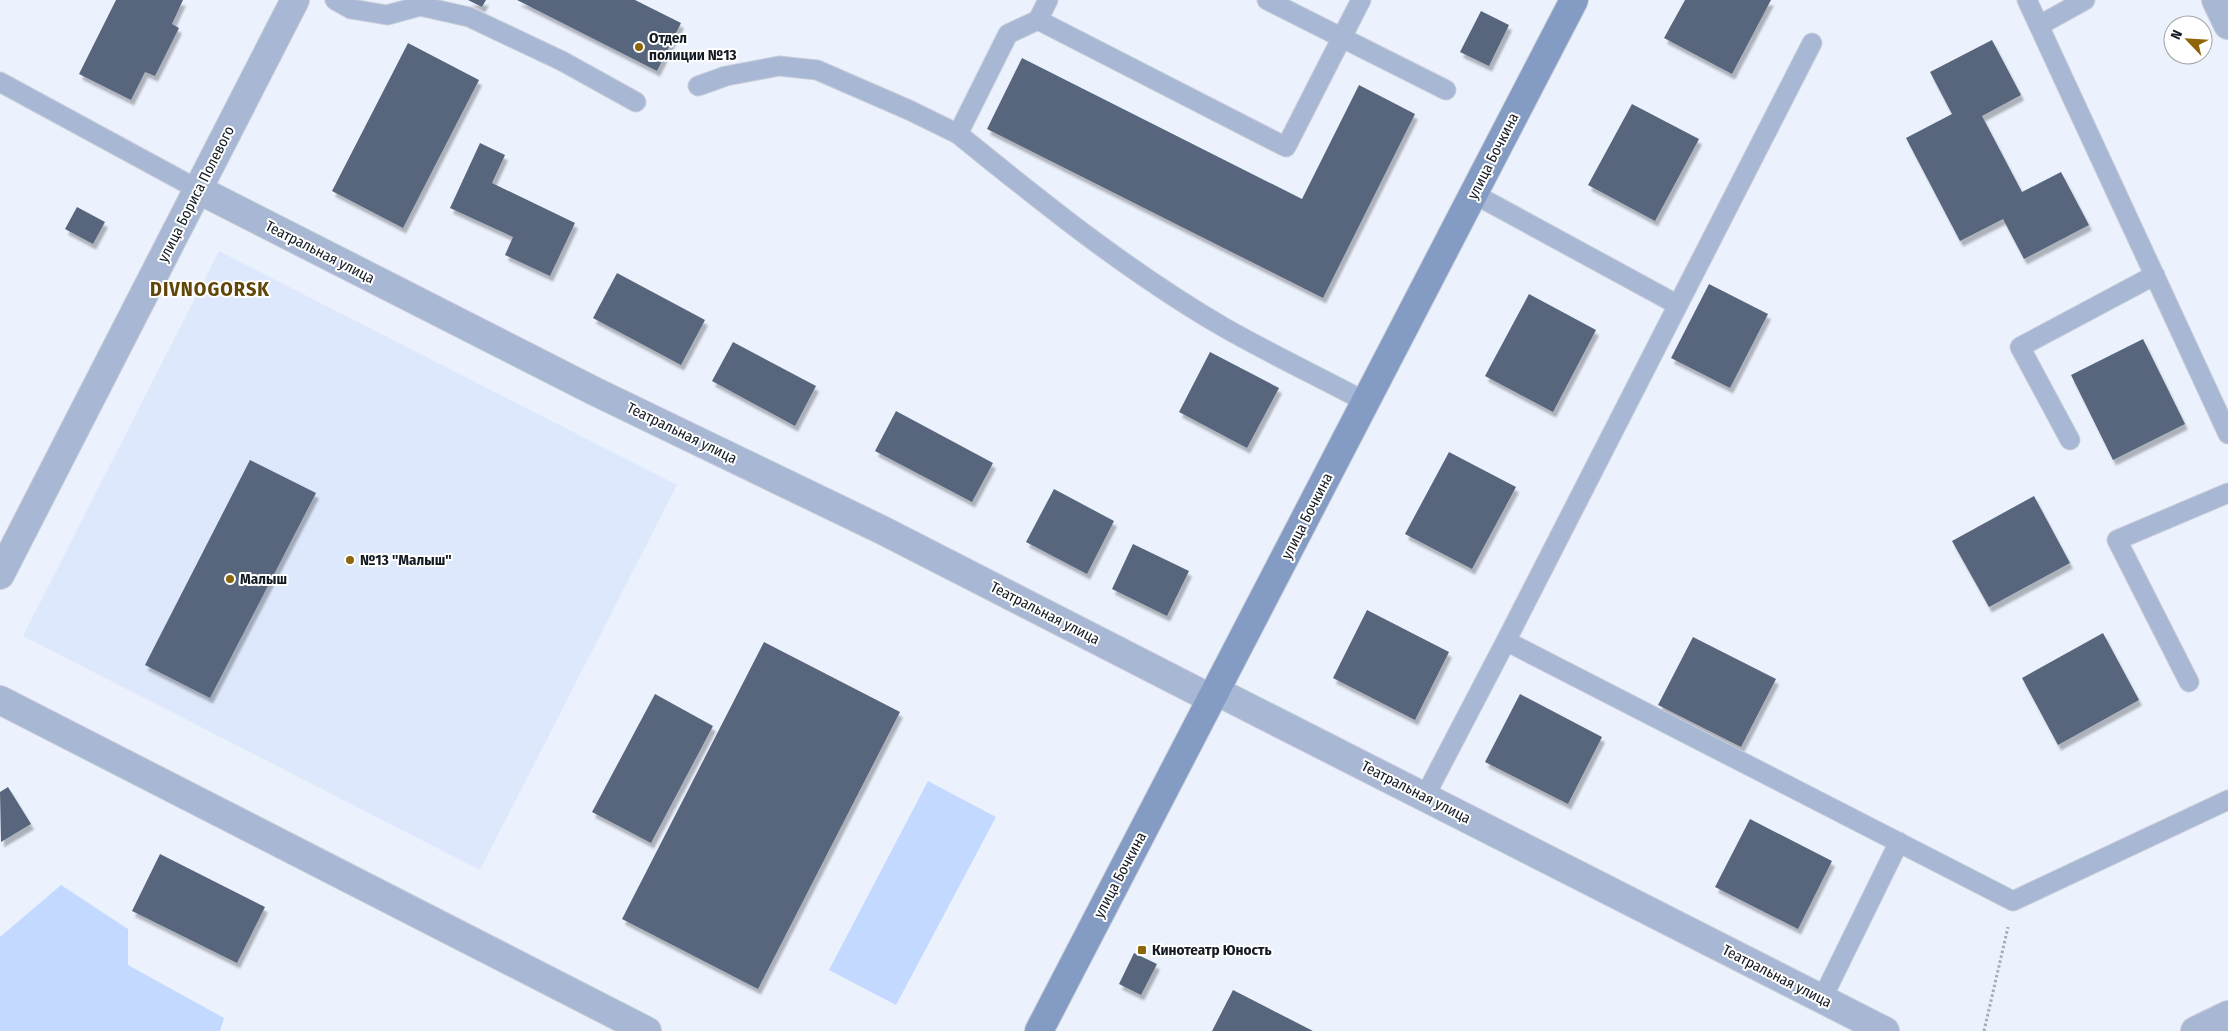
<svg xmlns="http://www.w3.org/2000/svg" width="2228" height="1031" font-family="'Fira Sans Condensed',sans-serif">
<defs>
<filter id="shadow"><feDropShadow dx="3" dy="5.5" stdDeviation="1" flood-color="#0004"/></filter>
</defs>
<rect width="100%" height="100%" fill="#ecf2fd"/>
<path fill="#dde8fc" d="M219,251L677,485L480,870L23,636Z"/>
<path fill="#c4d9ff" d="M928,781L996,817L896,1005L829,970Z
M61,885L128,929V965L224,1018L220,1031H0V937Z"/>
<path fill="#59667d" filter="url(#shadow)" d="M116,0H183L172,24L179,28L155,76L145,72L131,100L79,74Z
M468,0H486L482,7Z
M517,0H635L681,23L657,71Z
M1685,0H1771L1732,74L1664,38Z
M1481,11L1509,25L1489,66L1460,52Z
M1992,40L2021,95L1982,116L2022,192L2061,172L2089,225L2024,259L2003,219L1960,241L1906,138L1952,114L1930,72Z
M408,43L479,80L403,228L332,191Z
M1022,58L1302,199L1359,85L1415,114L1323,298L987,129Z
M1632,104L1699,139L1655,221L1588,185Z
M480,143L505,155L492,183L575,223L550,276L505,255L513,237L450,208Z
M77,207L105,222L93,244L65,229Z
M617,273L705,320L681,365L593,318Z
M1709,284L1768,314L1730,388L1671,358Z
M1529,294L1596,330L1553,412L1485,376Z
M2143,339L2185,424L2113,460L2071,375Z
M733,342L816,386L795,426L712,381Z
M1210,352L1279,388L1247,448L1179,412Z
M896,411L993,463L972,502L875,451Z
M1449,452L1516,487L1472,569L1405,534Z
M250,460L316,493L210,698L145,665Z
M1054,489L1114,521L1087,574L1026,542Z
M2034,496L2070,563L1989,607L1952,541Z
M1133,544L1189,571L1167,616L1112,589Z
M1367,610L1449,652L1415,720L1333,678Z
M2103,633L2139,700L2058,745L2022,678Z
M1693,637L1776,679L1741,747L1658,705Z
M764,642L900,712L758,989L622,919Z
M655,694L713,726L651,843L592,812Z
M1520,694L1602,737L1568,804L1485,762Z
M8,787L31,824L1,842L0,792Z
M1750,819L1832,861L1798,929L1715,887Z
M160,854L265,907L237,963L132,911Z
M1134,953L1157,964L1141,995L1119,984Z
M1233,990L1313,1031H1212Z"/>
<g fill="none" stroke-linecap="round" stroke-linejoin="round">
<defs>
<path id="service" d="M335,0L351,9L387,15L420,6L469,17L562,61L636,102
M1048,0L1038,20L1286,147L1361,0
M1267,0L1446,90
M2027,0L2228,434
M1038,20L1008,34L958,134C1043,203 1130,273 1225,328C1271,354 1319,377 1366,402
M2040,25L2085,0
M0,82L199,190
M698,86L726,76L779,66L817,70L909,110L958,134
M1474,194L1678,305
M2070,440L2020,347L2155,275
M1506,641L1812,43
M2189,682L2117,540L2228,493
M1425,796L1506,641L2013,901L2228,800
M1822,999L1899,842"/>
<path id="minor" d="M2216,0L2228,25
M199,190L594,391L884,531L1212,699L1216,691L1885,1031
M0,700L647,1031"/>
<path id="tertiary" d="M0,575L295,0
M2195,1031L2228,1015"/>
<path id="secondary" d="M1039,1031L1574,0"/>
</defs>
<use href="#service" stroke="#c9cfda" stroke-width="21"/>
<use href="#minor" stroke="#c9cfda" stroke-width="30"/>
<use href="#tertiary" stroke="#c9cfda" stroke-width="30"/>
<use href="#secondary" stroke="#c9cfda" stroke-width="30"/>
<path stroke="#a6acb6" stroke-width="3" stroke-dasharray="2.5 2.5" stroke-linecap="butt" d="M1984,1031L2008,927"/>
<use href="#service" stroke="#a8b7d4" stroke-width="19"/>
<use href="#minor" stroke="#a8b7d4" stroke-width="28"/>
<use href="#tertiary" stroke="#a8b7d4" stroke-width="28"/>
<use href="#secondary" stroke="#849bc4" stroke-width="28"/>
</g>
<g fill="#8c6608" stroke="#fff" stroke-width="2">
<circle cx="639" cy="47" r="5"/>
<circle cx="350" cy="560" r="5"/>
<circle cx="230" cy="579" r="5"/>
<rect x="1137" y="945" width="10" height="10" rx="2.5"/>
</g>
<g text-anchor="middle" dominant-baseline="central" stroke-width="4" stroke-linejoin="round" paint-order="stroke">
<g font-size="15" font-weight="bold" fill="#141a23" stroke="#fff" text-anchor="start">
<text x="649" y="38">Отдел<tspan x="649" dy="17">полиции №13</tspan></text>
<text x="360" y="560">№13 "Малыш"</text>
<text x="240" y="579">Малыш</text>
<text x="1152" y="950">Кинотеатр Юность</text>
</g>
<g font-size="15" fill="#141a23" stroke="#fff">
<text transform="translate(1493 156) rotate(-63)">улица Бочкина</text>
<text transform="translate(196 194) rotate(-63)">улица Бориса Полевого</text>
<text transform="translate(320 252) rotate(27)">Театральная улица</text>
<text transform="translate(682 433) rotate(26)">Театральная улица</text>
<text transform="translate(1307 516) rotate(-63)">улица Бочкина</text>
<text transform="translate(1045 613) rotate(27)">Театральная улица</text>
<text transform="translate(1416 792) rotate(27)">Театральная улица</text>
<text transform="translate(1120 875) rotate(-62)">улица Бочкина</text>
<text transform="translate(1777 976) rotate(27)">Театральная улица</text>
</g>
<g font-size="20" font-weight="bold" letter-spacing="1" fill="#61460a" stroke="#fff">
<text x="210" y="289">DIVNOGORSK</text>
</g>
</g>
<g transform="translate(2188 40) rotate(295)"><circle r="24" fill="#ffffff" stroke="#a1a3a7"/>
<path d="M0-4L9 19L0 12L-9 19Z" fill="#8c6608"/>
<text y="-8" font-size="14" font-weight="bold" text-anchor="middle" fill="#141a23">N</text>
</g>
</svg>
